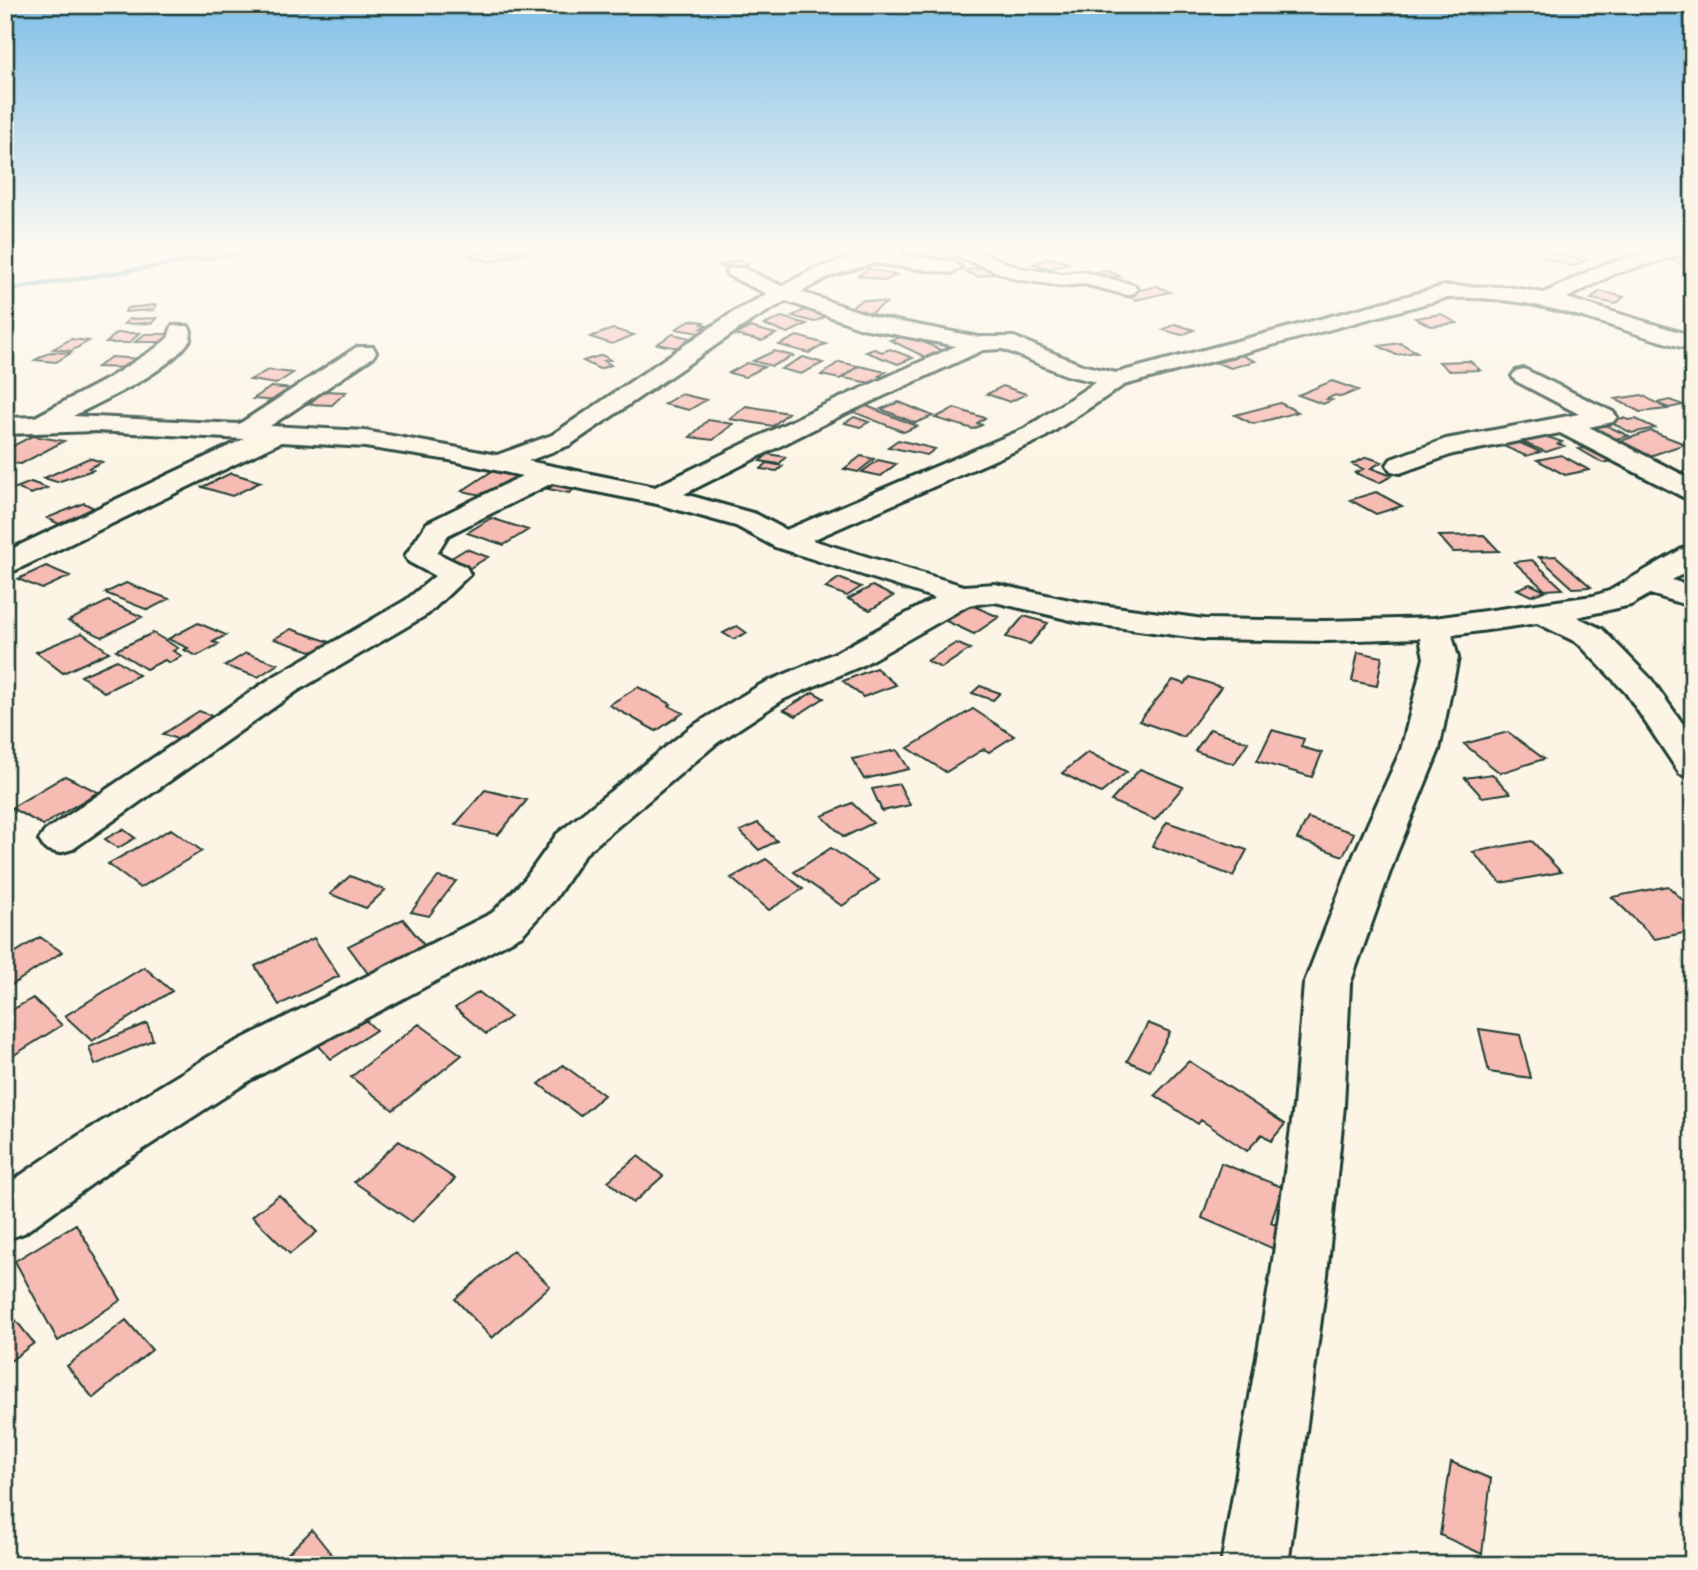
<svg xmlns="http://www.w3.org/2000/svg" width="1698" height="1570" font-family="Dekko,sans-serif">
<rect width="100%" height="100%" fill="#fcf5e5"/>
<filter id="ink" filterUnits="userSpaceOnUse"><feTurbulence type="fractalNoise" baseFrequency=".0143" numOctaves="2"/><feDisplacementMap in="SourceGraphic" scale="14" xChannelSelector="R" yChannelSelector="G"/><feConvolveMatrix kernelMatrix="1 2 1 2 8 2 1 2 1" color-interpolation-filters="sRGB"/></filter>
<g filter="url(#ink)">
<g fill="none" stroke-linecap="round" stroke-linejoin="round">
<path stroke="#5d979f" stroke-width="4.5" d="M5,290L260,250"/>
</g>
<path fill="#f6bbb2" stroke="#1f3d34" stroke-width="2" d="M490,250H531L490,262L469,256Z
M1687,251L1693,253L1692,265L1672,261Z
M1555,253L1586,261L1574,266L1543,258Z
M1050,258L1069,263L1051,269L1033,264Z
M735,260L751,263L735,270L719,266Z
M981,267L995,273L978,277L964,271Z
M869,269L896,275L885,281L858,275Z
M1105,270L1120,276L1098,281L1084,275Z
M1157,286L1170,292L1136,300L1123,294Z
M1600,291L1624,297L1616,304L1591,299Z
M862,300L872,301L886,303L871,313L848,309Z
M156,305L154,310L125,312L127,308Z
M805,310L827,316L814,322L792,316Z
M1441,314L1457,323L1431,326L1415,318Z
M781,317L807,324L788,333L764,325Z
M157,318L152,323L124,324L129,319Z
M690,320L704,322L702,324L707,325L702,328H706L699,333L676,329Z
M1175,324L1194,330L1182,335L1163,330Z
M750,327L776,334L762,341L735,335Z
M613,329L634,335L612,344L590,337Z
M117,333H140L129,343H106Z
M145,334H178L169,342H135Z
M673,334L690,338L683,343L687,344L685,349L657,344Z
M908,335L943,351L925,357L890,340Z
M797,336L826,344L809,353L779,345Z
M71,339L89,341L71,351L53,349Z
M1400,343L1417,352L1396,355L1379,346Z
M874,349L882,352L890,349L913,358L898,364L866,352Z
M774,351L793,356L772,366L753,361Z
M50,352L71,353L56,362L35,360Z
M602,355L610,360L604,361L611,365L599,369L583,361Z
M1241,355L1255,361L1231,368L1217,363Z
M111,357L143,359L130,368L97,367Z
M803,357L823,363L801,374L781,369Z
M1470,361L1480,370L1449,371L1439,362Z
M839,362L858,366L840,379L821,375Z
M747,363L764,367L745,377L729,373Z
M859,366L886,372L879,376L883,377L870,383L843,378Z
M268,370L293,373L276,384L250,380Z
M1332,381L1358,390L1341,397L1335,395L1327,399L1332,400L1323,404L1298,395Z
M1003,386L1026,394L1010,402L987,394Z
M271,387L296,389L278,401L253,399Z
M324,391L346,392L332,405L309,404Z
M681,394L706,400L689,410L664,404Z
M1642,395L1667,409L1640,412L1615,399Z
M1670,400L1683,405L1669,408L1656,403Z
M899,402L933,416L915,423L881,409Z
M1280,403L1298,412L1253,424L1235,415Z
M864,405L917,426L904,432L851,411Z
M746,406L788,413L773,426L730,419Z
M954,408L985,418L977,423L982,425L973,429L935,418Z
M854,417L869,422L860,427L845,423Z
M1623,418L1628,420L1636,419L1655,428L1632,433L1607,421Z
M708,420L733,424L713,440L690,437Z
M1603,424L1629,436L1610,440L1584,428Z
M1651,431L1685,444L1644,458L1611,444Z
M1536,433L1562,442L1558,444L1564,446L1546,452L1517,440Z
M32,436L64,441L21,464L5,462V450Z
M1509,438L1540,452L1526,456L1494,442Z
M898,440L935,449L927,455L888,447Z
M1593,447L1617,460L1603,463L1579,449Z
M768,454L786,457L779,464L760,461Z
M1561,455L1589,470L1565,475L1537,460Z
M861,456L874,459L858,472L844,469Z
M1367,457L1382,462L1371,468L1392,476L1379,483L1355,473L1363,469L1352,464Z
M89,458L102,462L89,468L93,470L57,482L44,478Z
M878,460L896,464L881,476L862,472Z
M767,463L783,466L777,471L761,469Z
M492,471L520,477L491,497L462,491Z
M231,473L261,482L232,496L202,487Z
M31,482L47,488L31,494L16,488Z
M556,483L577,487L569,493L548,489Z
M1376,492L1402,506L1376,514L1350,500Z
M84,503L100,511L59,524L47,518Z
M491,518L528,530L504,545L467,533Z
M1484,535L1499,551L1453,552L1439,536Z
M466,549L488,557L470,568L448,560Z
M1556,556L1591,587L1573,588L1539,557Z
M1532,560L1563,589L1545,590L1514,562Z
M46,566L70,576L42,589L18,579Z
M839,578L861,587L847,596L825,588Z
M126,583L169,599L148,610L105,593Z
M1530,584L1545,591L1531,596L1517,589Z
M872,586L893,596L870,610L848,599Z
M108,601L142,617L102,637L68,621Z
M969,604L999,617L974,634L944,620Z
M1024,616L1048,623L1030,644L1006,637Z
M198,623L226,635L213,642L219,644L197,656L184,650L188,648L168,639Z
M737,626L747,633L733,639L723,633Z
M291,629L333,643L317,653L274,639Z
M82,633L109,652L63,673L36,652Z
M153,633L178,648L173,651L182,656L169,663L165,660L146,669L116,650Z
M956,643L970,649L941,668L927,661Z
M1358,652L1382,657L1377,686L1352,681Z
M246,653L278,664L258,677L225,666Z
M117,660L139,675L104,692L81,676Z
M876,668L896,685L863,697L843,681Z
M1190,677L1221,687L1184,737L1139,721L1173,680L1185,684Z
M980,686L1000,693L993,700L972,693Z
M638,687L671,704L669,706L683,713L656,731L609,705Z
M813,692L824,698L796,716L784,710Z
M973,709L1014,736L989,752L984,749L946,772L908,748Z
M199,711L217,718L182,741L163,734Z
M1210,729L1248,742L1234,764L1195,751Z
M1272,730L1304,739L1301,747L1322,753L1312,777L1257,761Z
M1508,732L1544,759L1500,773L1464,744Z
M897,750L909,769L864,779L852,759Z
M1088,752L1127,772L1101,793L1062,773Z
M1140,769L1183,787L1155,820L1111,801Z
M1492,774L1510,793L1482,797L1465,778Z
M65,776L98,792L43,825L11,808Z
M899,784L910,805L882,811L872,789Z
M485,790L527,800L498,835L455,825Z
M852,803L873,823L844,837L822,816Z
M1308,818L1354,833L1343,856L1297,839Z
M1167,822L1247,850L1233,876L1152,846Z
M758,823L777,841L759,850L740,831Z
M123,829L135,838L118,848L105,839Z
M171,829L202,851L140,888L108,864Z
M1532,841L1561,872L1501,883L1473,852Z
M831,848L879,880L842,906L794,872Z
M766,859L803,889L769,910L731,878Z
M350,876L385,890L366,908L330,894Z
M438,877L456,881L429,916L411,912Z
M1668,886L1693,910V931L1655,939L1612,897Z
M403,919L428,950L372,979L348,946Z
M40,937L62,952L7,988L5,959Z
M314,938L339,976L279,1005L255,966Z
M144,967L172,991L92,1041L65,1016Z
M479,992L510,1017L486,1034L455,1008Z
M33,998L62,1025L14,1055L5,1047V1014Z
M360,1015L376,1030L331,1059L316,1043Z
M147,1023L153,1040L95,1065L89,1047Z
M1148,1023L1170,1032L1150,1071L1127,1061Z
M419,1024L462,1055L393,1110L351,1077Z
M1479,1029L1520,1035L1531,1078L1489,1072Z
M1189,1061L1285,1124L1271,1141L1262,1134L1247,1151L1201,1120L1198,1124L1155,1095Z
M563,1065L604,1095L580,1116L539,1084Z
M399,1141L455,1179L412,1222L354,1182Z
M638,1156L663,1176L633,1203L608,1181Z
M1221,1163L1282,1187L1271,1223L1281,1227L1274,1249L1202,1218Z
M279,1195L317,1232L290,1254L252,1216Z
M76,1224L121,1300L58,1341L15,1261Z
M513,1250L550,1286L492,1338L455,1299Z
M5,1307L34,1343L5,1365Z
M126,1320L152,1350L93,1398L67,1366Z
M1451,1462L1491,1479L1482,1554L1440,1535Z
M312,1530L340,1565H276Z"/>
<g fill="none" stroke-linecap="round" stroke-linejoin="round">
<defs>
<path id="minor" d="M876,250H904L899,255L951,261L961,267L951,273L873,263L828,277L801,292L875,317L979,337H1014L1082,365L1116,373L1445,286L1508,287L1544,293L1600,266L1655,250H1692L1690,254L1675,256L1614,274L1567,298L1693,336V350C1603,327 1543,294 1446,298L1124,385L1042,439L812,540L964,586L995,584L1079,602L1204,619L1325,621L1434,618L1593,596L1609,591L1682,549L1693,546V568L1672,580L1693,587V607L1650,594L1631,605L1577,617L1602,629L1651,679L1693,738V778L1680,774L1626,693L1578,643L1537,623L1452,635L1458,658L1439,750L1396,855L1350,984L1344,1106L1327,1275L1288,1565H1221L1271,1275L1294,1106L1304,984L1354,855L1401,750L1424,658L1420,638L1325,641L1204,639L1079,622L995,602L969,605L861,666L784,699L717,743L585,854L555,899L522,935L252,1079L114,1168L24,1233L5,1240V1186L78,1136L218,1051L492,913L525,879L557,834L691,727L760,685L837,652L935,598L775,547L736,526L657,504L552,483L448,535L437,553L466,567L470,574L428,614L297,691L73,849L59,853L45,849L39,840L45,831L273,677L406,600L435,576L409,562L405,556L427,523L522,476L449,460L365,447L281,442L16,570L5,573V552L244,439L96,431L5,434V418L35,417L107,379L156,348L168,338L172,326H188L191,331L190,340C167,373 108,398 73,416L239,424L357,347H373L376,352L373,357L270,426L365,431L497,455L552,435L735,311L767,294L729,276L726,272L729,268H743L782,286L814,269ZM786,301L862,328L956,346L820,407L655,487L528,461L570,445L751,321ZM1003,349L1066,375L1096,382L1024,429L786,530L756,514L684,494L838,417L983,350Z
M949,250H974L1020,268L1062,274L1084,272L1134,285L1137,289L1134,293L1127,295L1084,284L1062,286L1016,279L951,254Z
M1524,369L1613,412L1617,417L1613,422L1589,427L1693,480V499L1683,497L1560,433L1453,454L1400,473L1391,471L1387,465L1391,459L1446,439L1579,414L1516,381L1512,376L1516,371Z"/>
</defs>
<use href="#minor" stroke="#1f3d34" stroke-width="6"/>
<use href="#minor" fill="#fcf5e5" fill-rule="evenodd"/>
</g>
</g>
<linearGradient id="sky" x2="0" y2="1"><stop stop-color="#81c0e8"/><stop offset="0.53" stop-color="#fefaf3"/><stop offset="1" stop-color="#fefaf3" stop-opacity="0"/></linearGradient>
<rect width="1698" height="469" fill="url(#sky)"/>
<rect width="1698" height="1570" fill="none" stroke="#fcf5e5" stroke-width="28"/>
<rect x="14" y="14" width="1670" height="1542" fill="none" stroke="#1f3d34" stroke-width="2.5" filter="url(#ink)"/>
</svg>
